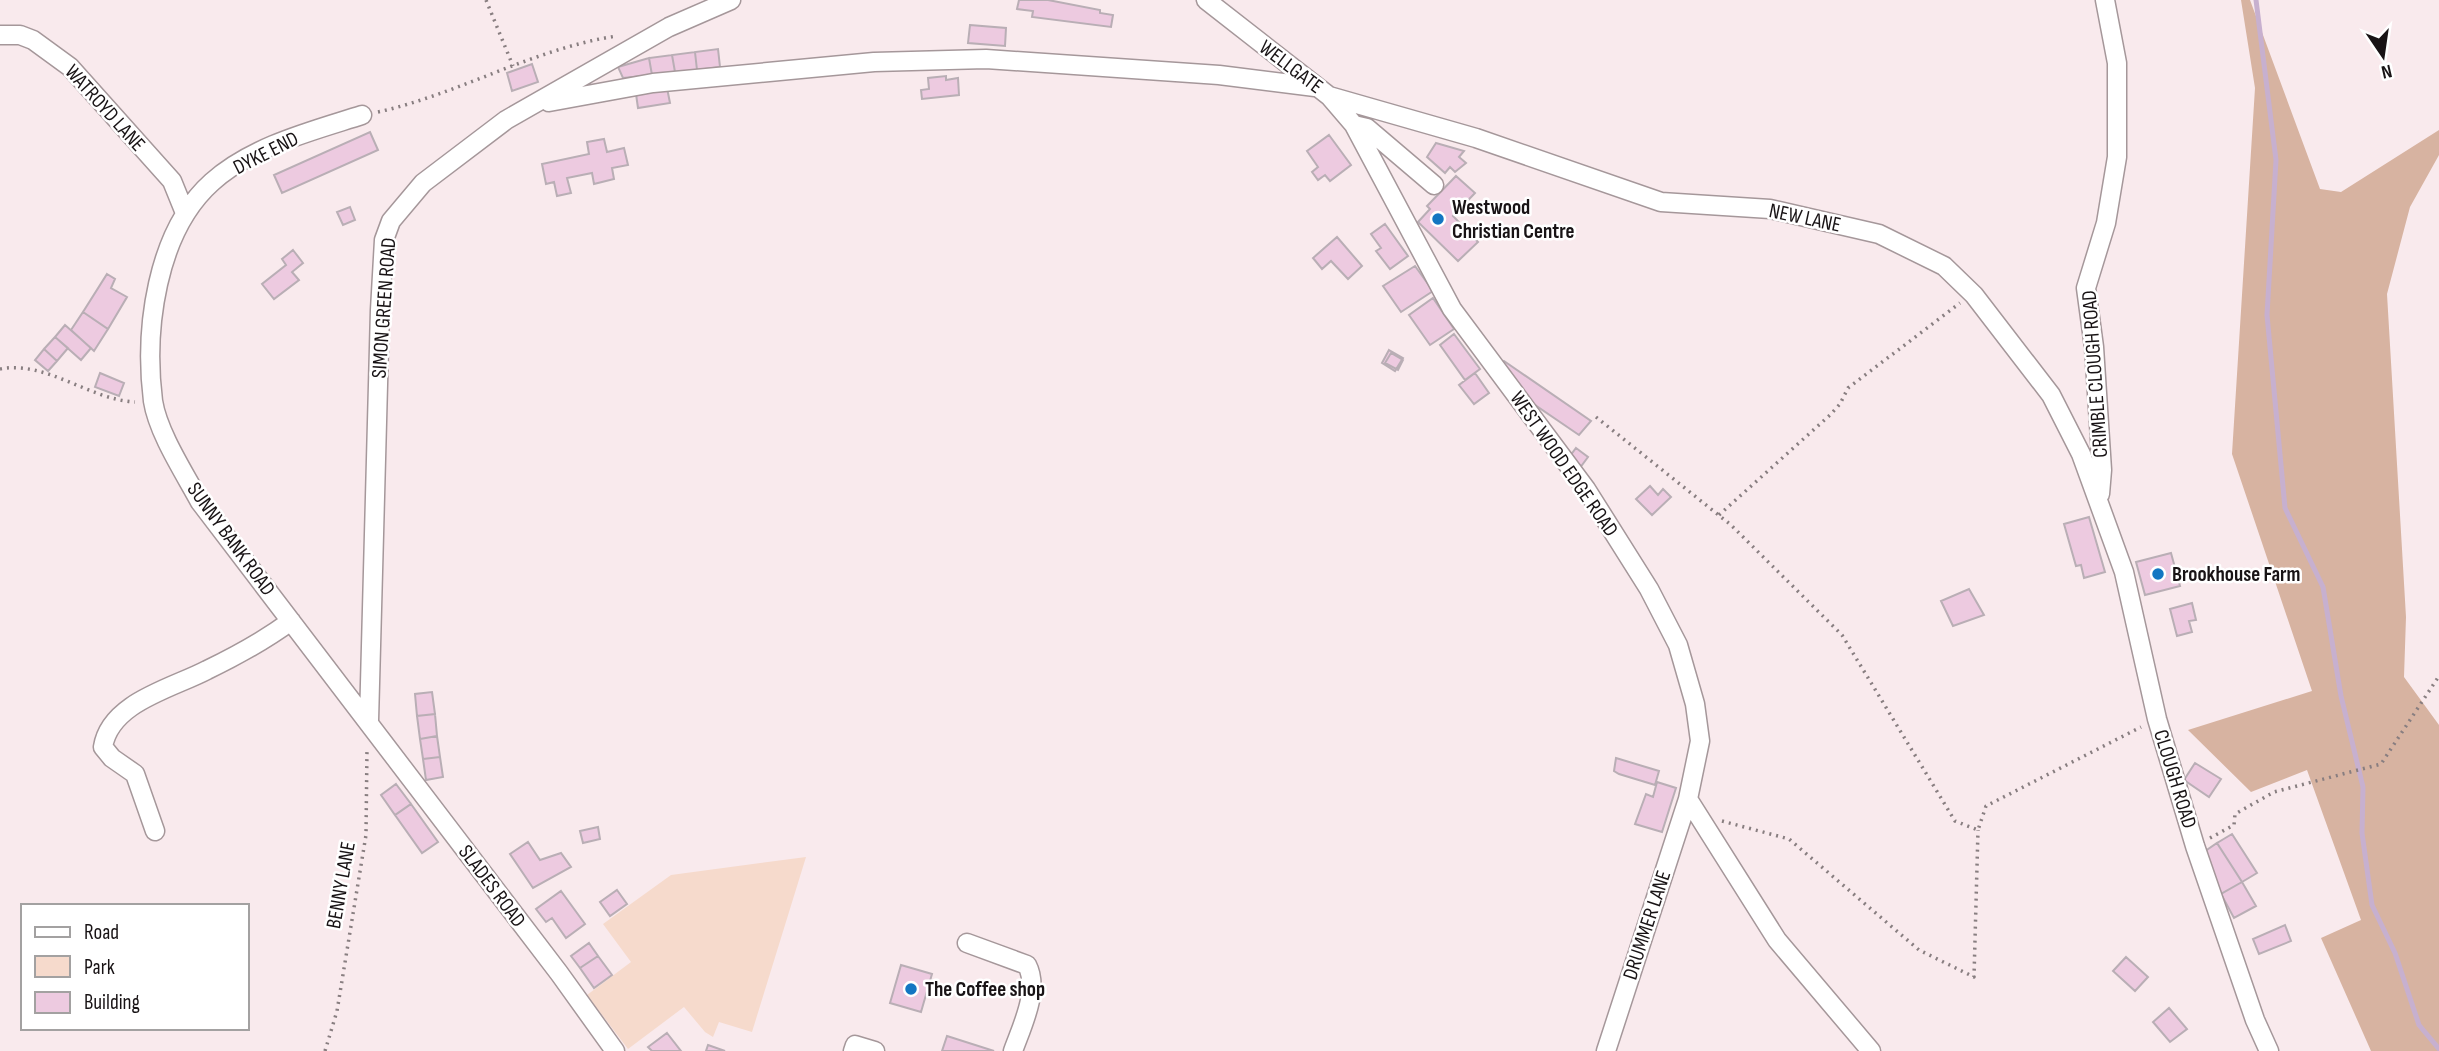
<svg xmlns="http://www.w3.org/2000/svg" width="2439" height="1051" font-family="'Sofia Sans Condensed',sans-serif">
<rect width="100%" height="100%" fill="#f9eaed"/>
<path fill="#f6dacc" d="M806,857L752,1032L719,1022L713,1037L705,1032L684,1007L628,1049L587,995L631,962L603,924L671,875Z"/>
<path fill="#d7b3a1" d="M2241,0H2250L2320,189L2341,192L2439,130V155L2410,207L2387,294L2406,617L2404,677L2439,725V1051H2371L2321,938L2361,920L2307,770L2251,792L2188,730L2312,691L2232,454L2255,88Z"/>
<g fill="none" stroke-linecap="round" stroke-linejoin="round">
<path stroke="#c7b0cf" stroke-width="5" d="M2256,0L2276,160L2267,315L2285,508L2323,587L2341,696L2363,787L2362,833L2372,905L2395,953L2419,1025L2439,1049"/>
</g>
<path fill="#edcae0" stroke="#b9aeb5" stroke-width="2" d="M1019,0H1048L1100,10V13L1113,15L1111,27L1032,17L1033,11L1017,9Z
M970,25L1006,28L1005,46L968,43Z
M718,49L720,67L697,70L695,52Z
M695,52L697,70L675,72L672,55Z
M672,55L675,72L652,75L649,58Z
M649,58L652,75L623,78L618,67Z
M532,64L538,82L512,91L507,73Z
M946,76V80L958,78L959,95L922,99L921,90L929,89L928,78Z
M667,88L670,103L638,108L636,94Z
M370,132L378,150L282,193L274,175Z
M1329,135L1351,165L1330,181L1325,175L1318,180L1312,172L1318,167L1307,151Z
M604,139L607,152L624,148L628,165L612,168L614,179L594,184L592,173L567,178L571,193L557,196L554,182L546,184L542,164L589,154L587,142Z
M1436,143L1464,151L1459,157L1466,163L1455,172L1450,167L1445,173L1427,157Z
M1456,176L1475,193L1453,216L1478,242L1458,261L1418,222L1430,209L1427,206Z
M350,207L355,220L343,225L337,212Z
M1385,224L1408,256L1390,269L1376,251L1381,248L1371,234Z
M1337,237L1362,266L1348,279L1331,261L1322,269L1313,258Z
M293,250L303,263L292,272L299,280L274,299L262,284L286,265L282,259Z
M1415,266L1433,291L1401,312L1383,286Z
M107,274L115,279L111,288L127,297L108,329L83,312Z
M1433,298L1454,329L1430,345L1409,315Z
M83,312L108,329L94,351L71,330Z
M65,325L91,348L81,360L55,337Z
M1454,334L1480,369L1465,380L1440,345Z
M55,337L68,348L57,361L44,349Z
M44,349L57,361L48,371L35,360Z
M1389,350L1403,358L1395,371L1382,363Z
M1391,353L1403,360L1398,370L1385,363Z
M1504,361L1591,421L1579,435L1513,390L1497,369Z
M100,373L124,383L119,396L95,387Z
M1475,373L1489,393L1474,404L1459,385Z
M1576,448L1588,457L1579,469L1567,460Z
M1650,486L1658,495L1663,489L1671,497L1652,515L1636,499Z
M2089,517L2105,572L2084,578L2081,565L2076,566L2064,524Z
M2171,553L2180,586L2145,595L2136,562Z
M1969,589L1984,615L1953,626L1941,601Z
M2192,603L2196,620L2189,621L2192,632L2177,636L2170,609Z
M432,692L435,714L417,716L415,694Z
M435,714L437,736L420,739L417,716Z
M437,736L440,757L423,759L420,739Z
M440,757L443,777L426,780L423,759Z
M1616,758L1659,771L1655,785L1619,774L1614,771Z
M2195,763L2221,779L2209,797L2184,780Z
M1657,782L1676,788L1662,832L1635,824L1646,794L1653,797Z
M396,784L411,804L395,815L381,795Z
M411,804L438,842L422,853L395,815Z
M598,827L600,839L583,843L580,831Z
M2232,834L2257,873L2242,882L2217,843Z
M528,842L540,860L561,853L571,867L533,888L510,854Z
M2217,843L2242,882L2221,894L2198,856Z
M2242,882L2256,906L2234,918L2221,894Z
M617,890L627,904L610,916L600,902Z
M561,891L585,924L566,938L552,918L546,922L536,909Z
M2285,925L2291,941L2259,954L2253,939Z
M589,943L598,956L580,968L571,956Z
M598,956L612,975L594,988L580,968Z
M2126,957L2148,977L2135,991L2113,971Z
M901,965L932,974L921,1012L890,1003Z
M2169,1008L2187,1029L2170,1042L2153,1022Z
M667,1033L681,1051H652L648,1047Z
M947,1036L994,1051H942Z
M708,1045L725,1051H706Z"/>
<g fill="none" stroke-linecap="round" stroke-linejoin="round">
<defs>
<path id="minor" d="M1206,0L1329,96L1476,138L1661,202L1770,209L1879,234L1944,266L1974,295L2051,395L2081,454L2124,572L2157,719L2195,846L2255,1020L2269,1051
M0,35H20L33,40L70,67L172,181L185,213
M1330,97L1354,125L1452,309L1586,489L1649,589L1678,645L1695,704L1700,741L1688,799L1606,1051
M549,102L653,83L874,62L986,59L1219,75L1315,87
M362,115C312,131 252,146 212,182C156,232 144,330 153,401C158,433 185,474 200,502L559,973L615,1051
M1354,125L1367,128L1434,185
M2100,494L2102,470L2094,347L2086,288L2106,223L2117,157V63L2105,0
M369,721L380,310L384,240L391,221L423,183L506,120L669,27L731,0
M1688,799L1777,940L1871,1051
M155,831L135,774L112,758L103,747C110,702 173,688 207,670C236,656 265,640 291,621
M967,943L1027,965C1040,990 1022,1026 1013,1051
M853,1051L855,1045L875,1051"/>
</defs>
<use href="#minor" stroke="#a5979a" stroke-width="21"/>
<path stroke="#887e80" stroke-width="3.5" stroke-dasharray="2 5" stroke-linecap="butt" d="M486,0L513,66
M378,112C459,94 535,48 617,36
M0,369C46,360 90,400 135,402
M1596,417L1731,525L1842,635L1955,821L1978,830L1986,806L2141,727
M1719,515L1830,415L1840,404L1848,388L1960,303
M1722,821L1789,839L1919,950L1974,977L1978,830
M2210,838L2234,825L2235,814L2274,792L2381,764L2439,676
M325,1051L337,1011L366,835L367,749"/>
<use href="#minor" stroke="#fff" stroke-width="18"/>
</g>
<g fill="#1376c2" stroke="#fff" stroke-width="2.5">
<circle cx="1438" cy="219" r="7"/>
<circle cx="2158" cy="574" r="7"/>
<circle cx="911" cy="989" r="7"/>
</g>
<g text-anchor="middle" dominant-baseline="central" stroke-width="5" stroke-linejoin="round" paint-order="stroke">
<g font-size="21" fill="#181315" stroke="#fff">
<text transform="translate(1291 67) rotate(37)">WELLGATE</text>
<text transform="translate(105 108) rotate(48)">WATROYD LANE</text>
<text transform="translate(266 153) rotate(-27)">DYKE END</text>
<text transform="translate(1805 218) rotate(12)">NEW LANE</text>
<text transform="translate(384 308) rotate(-86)">SIMON GREEN ROAD</text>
<text transform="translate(2095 374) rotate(-94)">CRIMBLE CLOUGH ROAD</text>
<text transform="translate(1564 464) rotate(55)">WEST WOOD EDGE ROAD</text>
<text transform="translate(231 539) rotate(54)">SUNNY BANK ROAD</text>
<text transform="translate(2175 779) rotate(73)">CLOUGH ROAD</text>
<text transform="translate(341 885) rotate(-80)">BENNY LANE</text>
<text transform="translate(492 886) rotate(53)">SLADES ROAD</text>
<text transform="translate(1647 925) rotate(-72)">DRUMMER LANE</text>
</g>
<g font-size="21" font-weight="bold" fill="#181315" stroke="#fff" text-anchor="start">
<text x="1452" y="207">Westwood<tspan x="1452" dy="24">Christian Centre</tspan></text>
<text x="2172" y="574">Brookhouse Farm</text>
<text x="925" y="989">The Coffee shop</text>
</g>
</g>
<rect x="21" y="904" width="228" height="126" fill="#ffffff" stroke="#a3a1a1" stroke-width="2"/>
<rect x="35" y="927" width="35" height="10" fill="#ffffff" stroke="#a3a1a1" stroke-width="2"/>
<text x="84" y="939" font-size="21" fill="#181315">Road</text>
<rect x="35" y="956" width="35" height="21" fill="#f6dacc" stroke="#a3a1a1" stroke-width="2"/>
<text x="84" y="974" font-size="21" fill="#181315">Park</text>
<rect x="35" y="992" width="35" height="21" fill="#edcae0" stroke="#a3a1a1" stroke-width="2"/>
<text x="84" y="1009" font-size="21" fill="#181315">Building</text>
<g transform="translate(2383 56) rotate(167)" stroke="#ffffff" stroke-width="5" paint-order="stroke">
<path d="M0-5L12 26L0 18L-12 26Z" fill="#181315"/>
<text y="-10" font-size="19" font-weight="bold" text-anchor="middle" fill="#181315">N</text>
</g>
</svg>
